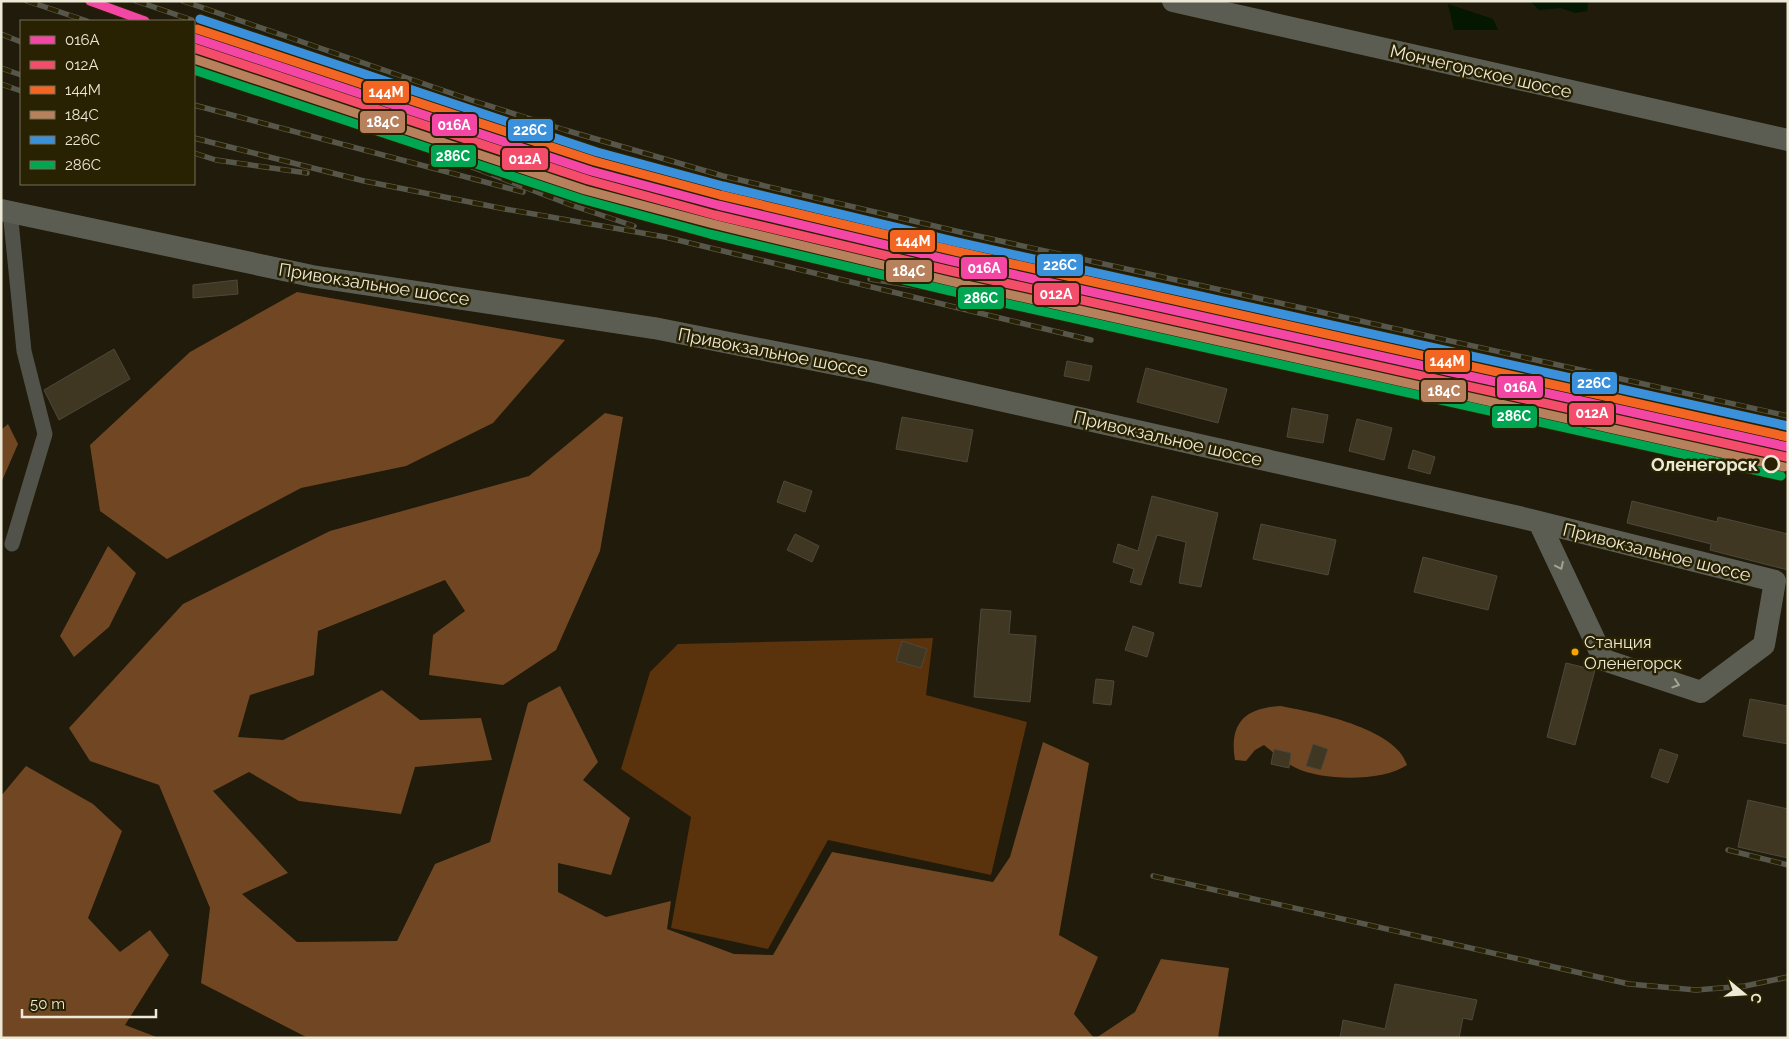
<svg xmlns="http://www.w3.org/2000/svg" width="1789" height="1039" font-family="Raleway,sans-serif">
<rect width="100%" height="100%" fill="#201b0a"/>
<path fill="#5a320c" d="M933,638L926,695L1027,722L991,875L828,840L768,949L671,928L691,817L621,769L650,672L678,644Z"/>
<path fill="#714723" d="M297,292L565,340L493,423L406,466L301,488L167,559L100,511L90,445L190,352Z
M605,413L623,417L600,551L556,650L503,685L429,675L433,635L465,611L445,580L318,631L314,675L250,695L238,737L283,740L382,690L420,720L481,718L492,760L415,767L401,814L299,801L249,772L213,791L288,873L242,894L297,942L397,941L435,864L490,842L528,703L560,686L598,762L583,780L630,818L611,875L558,863V892L606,917L671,901L667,929L734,954L773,955L832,852L993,882L1010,857L1043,742L1089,763L1059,935L1098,957L1074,1014L1094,1038H308L201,983L210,908L159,785L90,761L69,728L183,604L330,531L529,476Z
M8,424L18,444L1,483V430Z
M108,546L136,573L109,627L74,657L60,636Z
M1280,706C1314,712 1396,728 1407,765C1382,782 1323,781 1296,768C1285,763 1274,753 1264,745L1255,750L1246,761L1235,760C1229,724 1244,708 1280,706Z
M26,766L93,804L122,831L88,918L120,952L150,930L169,955L125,1025L159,1038H1V796Z
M1161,959L1229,968L1218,1038H1096L1135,1012Z"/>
<path fill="#031701" d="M1530,1H1587L1588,2L1587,11L1575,13L1561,8L1539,10Z
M1448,4L1493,19L1498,30H1454Z"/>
<path fill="#403723" stroke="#4d483b" d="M237,280L238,294L193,298V285Z
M114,349L130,379L59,420L44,390Z
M1067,361L1092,366L1089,381L1064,376Z
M1146,368L1227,389L1218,423L1137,402Z
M1292,408L1328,415L1323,443L1287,437Z
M902,417L973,430L967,462L896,449Z
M1357,419L1392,428L1384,460L1349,451Z
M1413,450L1435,457L1430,474L1408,468Z
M784,481L812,491L805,512L777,502Z
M1152,496L1218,513L1201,587L1179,583L1186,542L1157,535L1141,585L1130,582L1134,569L1113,562L1118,544L1138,551Z
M1632,501L1717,522L1718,517L1788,534V570L1710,550L1711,544L1627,523Z
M1261,524L1336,540L1328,575L1253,559Z
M795,534L819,546L812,562L787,550Z
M1423,557L1497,576L1488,610L1414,592Z
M981,609L1011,611L1009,634L1036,636L1030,702L974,697Z
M1133,626L1154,633L1147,657L1125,650Z
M902,641L927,649L921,668L896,661Z
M1566,663L1595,670L1575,745L1547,737Z
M1096,679L1114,681L1111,705L1093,703Z
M1750,699L1788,706V744L1743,736Z
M1313,744L1328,749L1321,770L1306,766Z
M1274,749L1291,753L1289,768L1271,764Z
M1660,749L1678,755L1668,783L1651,777Z
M1748,800L1788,809V858L1738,847Z
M1395,984L1477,1000L1472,1020L1463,1018L1459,1038H1340L1343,1020L1385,1029Z"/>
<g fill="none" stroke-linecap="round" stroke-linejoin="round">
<path stroke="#515249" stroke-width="15" d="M10,211L24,351L45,434L12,544"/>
<path stroke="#5c5d52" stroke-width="22" d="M1173,1L1788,140
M1,210L312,276L654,328L875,372L1519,517L1775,581L1764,645L1701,692L1604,660L1539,522"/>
<defs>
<path id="rail" d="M27,1L87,21
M136,1L595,157L722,191L957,247L1788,432
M183,1L471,100L565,130L723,176L960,232L1788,416
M1,34L21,42
M194,60L571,205L634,226
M1,68L21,75
M1,84L21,91
M194,105L523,192
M194,138L364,181L505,209L665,237L1091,340
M194,153L216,160L307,173
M870,279L959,293
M1728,850L1788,865
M1153,876L1629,984L1696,990L1745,986L1788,977"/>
</defs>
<use href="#rail" stroke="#57564b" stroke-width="5.5"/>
<use href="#rail" stroke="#282102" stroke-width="4" stroke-dasharray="11" stroke-linecap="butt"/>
<defs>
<path id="rail-1" d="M90,1L145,21
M194,38L591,171L718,205L953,261L1788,447"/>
<path id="rail-2" d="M194,48L588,180L715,215L951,271L1786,457"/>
<path id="rail-3" d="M197,29L594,161L720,195L955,251L1788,437"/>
<path id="rail-4" d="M194,59L585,190L713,224L949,281L1784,467"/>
<path id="rail-5" d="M200,19L597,152L723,186L957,242L1788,426"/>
<path id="rail-6" d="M194,70L581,199L710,234L946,290L1781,476"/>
</defs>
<use href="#rail-1" stroke="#282102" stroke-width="12"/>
<use href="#rail-2" stroke="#282102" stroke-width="12"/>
<use href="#rail-3" stroke="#282102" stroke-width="12"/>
<use href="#rail-4" stroke="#282102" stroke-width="12"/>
<use href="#rail-5" stroke="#282102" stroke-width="12"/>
<use href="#rail-6" stroke="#282102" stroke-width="12"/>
<use href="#rail-1" stroke="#f346a5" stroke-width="9"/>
<use href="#rail-2" stroke="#f44d6c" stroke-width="9"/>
<use href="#rail-3" stroke="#f26522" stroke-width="9"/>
<use href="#rail-4" stroke="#b6815c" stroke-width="9"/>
<use href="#rail-5" stroke="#3a90db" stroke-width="9"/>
<use href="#rail-6" stroke="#00a651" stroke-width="9"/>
</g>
<defs><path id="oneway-chevron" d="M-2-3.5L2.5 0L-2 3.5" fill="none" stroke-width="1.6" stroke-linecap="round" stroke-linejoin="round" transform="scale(1.25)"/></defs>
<g stroke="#a4a394">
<use href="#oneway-chevron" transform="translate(1560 566) rotate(65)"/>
<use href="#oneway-chevron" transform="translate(1676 684) rotate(18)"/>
</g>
<circle fill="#282102" stroke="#ede9d7" stroke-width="2.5" cx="1771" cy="464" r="8"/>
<circle fill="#f7a600" stroke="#282102" stroke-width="2" cx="1575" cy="652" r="4.5"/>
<g text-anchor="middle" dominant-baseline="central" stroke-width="5" stroke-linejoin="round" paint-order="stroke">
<g font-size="17" fill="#ede9d7" stroke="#282102" text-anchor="start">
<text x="1584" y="642">Станция<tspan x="1584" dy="21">Оленегорск</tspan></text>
</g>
<g font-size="18" fill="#ede9d7" stroke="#282102">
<text transform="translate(1481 71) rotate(13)">Мончегорское шоссе</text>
<text transform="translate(374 284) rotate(9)">Привокзальное шоссе</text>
<text transform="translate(773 352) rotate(11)">Привокзальное шоссе</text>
<text transform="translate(1168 438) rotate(13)">Привокзальное шоссе</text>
<text transform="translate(1657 552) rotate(14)">Привокзальное шоссе</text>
</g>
<g font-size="18" font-weight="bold" fill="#ede9d7" stroke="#282102" text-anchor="end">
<text x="1758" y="464">Оленегорск</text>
</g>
</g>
<g stroke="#282102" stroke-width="2">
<rect x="362" y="80" width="48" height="24" rx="5" fill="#f26522"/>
<rect x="359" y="110" width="47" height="24" rx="5" fill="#b6815c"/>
<rect x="431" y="113" width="47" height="24" rx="5" fill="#f346a5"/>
<rect x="507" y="118" width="47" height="24" rx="5" fill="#3a90db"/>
<rect x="430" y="144" width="47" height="24" rx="5" fill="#00a651"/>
<rect x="501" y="147" width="48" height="24" rx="5" fill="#f44d6c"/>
<rect x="889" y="229" width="47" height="24" rx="5" fill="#f26522"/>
<rect x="1036" y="253" width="48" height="24" rx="5" fill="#3a90db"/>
<rect x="960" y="256" width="48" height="24" rx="5" fill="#f346a5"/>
<rect x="885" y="259" width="48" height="24" rx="5" fill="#b6815c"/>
<rect x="1033" y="282" width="47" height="24" rx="5" fill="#f44d6c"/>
<rect x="957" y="286" width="48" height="24" rx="5" fill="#00a651"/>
<rect x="1424" y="349" width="47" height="24" rx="5" fill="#f26522"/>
<rect x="1571" y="371" width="47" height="24" rx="5" fill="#3a90db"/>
<rect x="1496" y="375" width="48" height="24" rx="5" fill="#f346a5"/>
<rect x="1420" y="379" width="47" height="24" rx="5" fill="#b6815c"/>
<rect x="1568" y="402" width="47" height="24" rx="5" fill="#f44d6c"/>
<rect x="1491" y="405" width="47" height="24" rx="5" fill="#00a651"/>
</g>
<g font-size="14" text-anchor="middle" font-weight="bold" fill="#fff">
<text x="386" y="97">144М</text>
<text x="383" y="127">184С</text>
<text x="454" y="130">016А</text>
<text x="530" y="135">226С</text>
<text x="453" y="161">286С</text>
<text x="525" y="164">012А</text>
<text x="913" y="246">144М</text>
<text x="1060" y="270">226С</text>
<text x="984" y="273">016А</text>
<text x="909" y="276">184С</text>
<text x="1056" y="299">012А</text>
<text x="981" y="303">286С</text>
<text x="1447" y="366">144М</text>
<text x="1594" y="388">226С</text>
<text x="1520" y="392">016А</text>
<text x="1444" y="396">184С</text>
<text x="1592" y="418">012А</text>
<text x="1514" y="421">286С</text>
</g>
<rect width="1789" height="1039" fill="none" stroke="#ede9d7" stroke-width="5"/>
<rect x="20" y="20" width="175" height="165" fill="#282102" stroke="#777157"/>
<rect x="30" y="36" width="25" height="8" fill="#f346a5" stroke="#777157"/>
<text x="65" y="45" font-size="15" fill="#ede9d7">016А</text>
<rect x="30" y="61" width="25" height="8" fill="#f44d6c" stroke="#777157"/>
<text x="65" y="70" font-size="15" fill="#ede9d7">012А</text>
<rect x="30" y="86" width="25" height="8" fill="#f26522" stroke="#777157"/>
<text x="65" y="95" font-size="15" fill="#ede9d7">144М</text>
<rect x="30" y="111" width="25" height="8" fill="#b6815c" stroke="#777157"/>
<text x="65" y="120" font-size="15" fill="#ede9d7">184С</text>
<rect x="30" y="136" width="25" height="8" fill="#3a90db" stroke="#777157"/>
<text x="65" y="145" font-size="15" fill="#ede9d7">226С</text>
<rect x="30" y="161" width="25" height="8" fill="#00a651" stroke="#777157"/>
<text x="65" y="170" font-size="15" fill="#ede9d7">286С</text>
<g transform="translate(1744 994) rotate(108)" stroke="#282102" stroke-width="4" paint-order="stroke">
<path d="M0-4L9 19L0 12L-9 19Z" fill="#ede9d7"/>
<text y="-8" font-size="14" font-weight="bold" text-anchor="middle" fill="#ede9d7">С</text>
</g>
<path d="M22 1009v8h134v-8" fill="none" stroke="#ede9d7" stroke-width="2.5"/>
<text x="30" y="1009" font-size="15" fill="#ede9d7" stroke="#282102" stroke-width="4" paint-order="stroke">50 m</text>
</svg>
